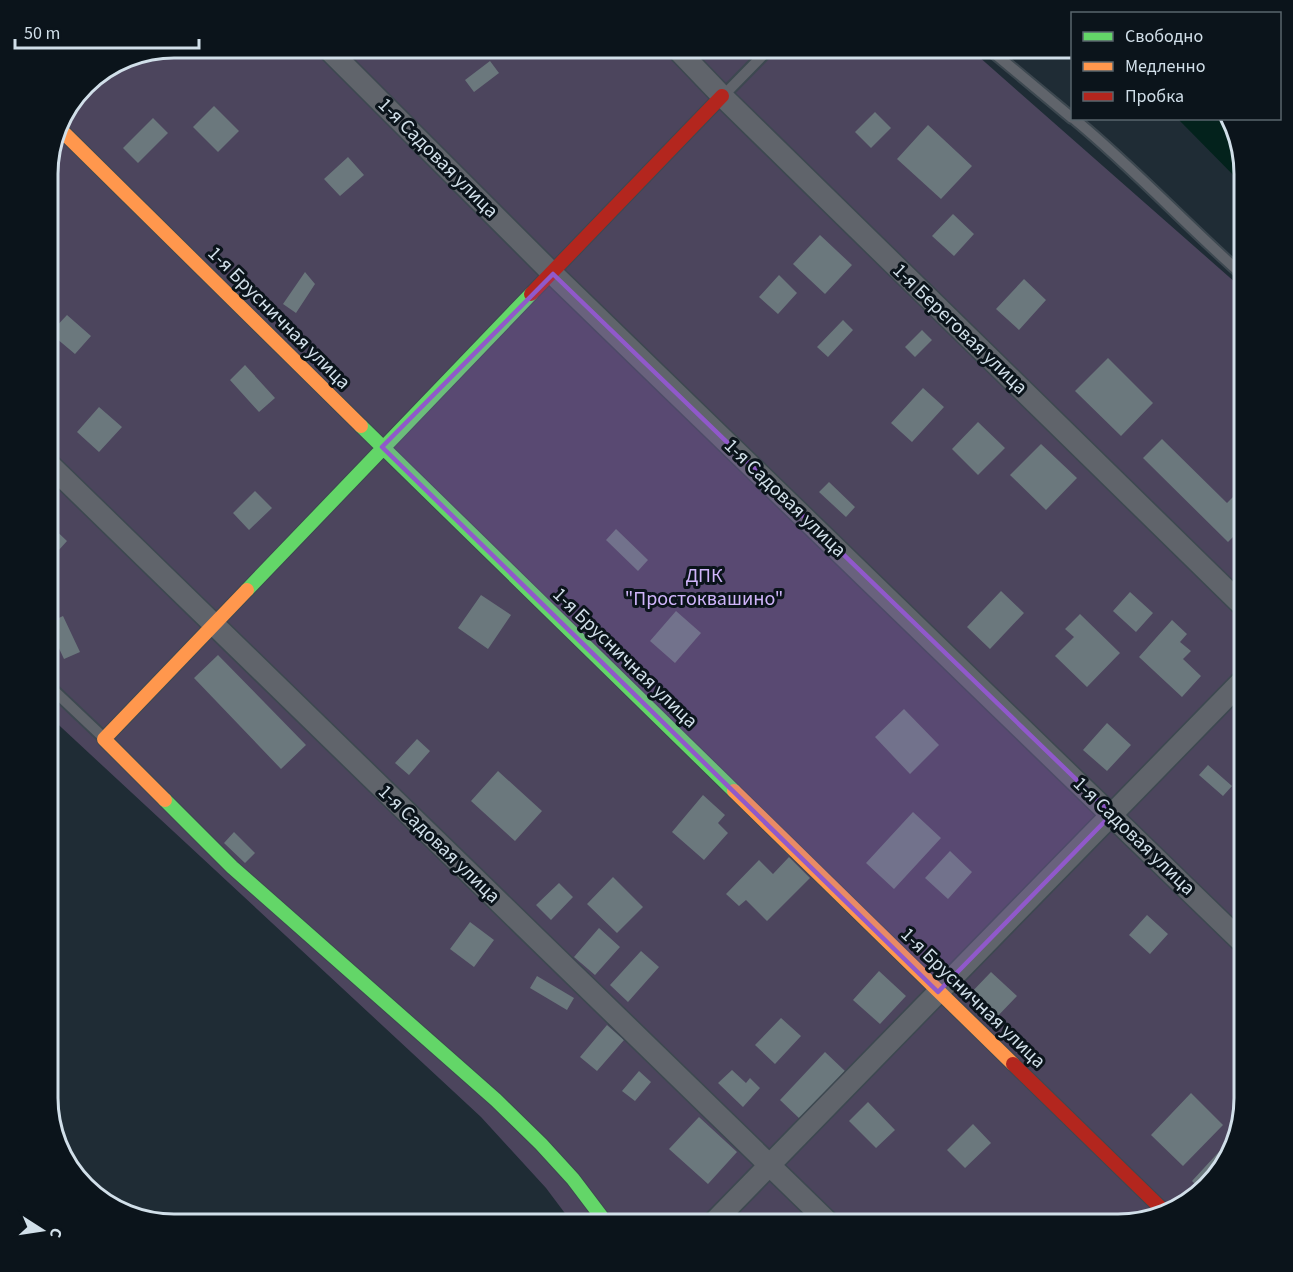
<svg xmlns="http://www.w3.org/2000/svg" width="1293" height="1272" font-family="'Source Sans 3',sans-serif">
<rect width="100%" height="100%" fill="#1f2c35"/>
<path fill="#4c455d" d="M174,48H969L1245,291V1098L1235,1147L1202,1193L1167,1215L1119,1224H573L546,1188L481,1117L48,715V165L61,118L91,79L126,57Z"/>
<path fill="#03221c" d="M1178,119H1231C1241,135 1245,167 1245,187Z"/>
<path fill="#6b787d" d="M490,61L499,73L474,92L465,80Z
M214,106L239,131L218,152L193,127Z
M875,112L891,128L871,148L855,132Z
M153,118L168,133L138,163L123,148Z
M928,125L972,166L941,199L897,159Z
M348,157L364,175L340,196L324,179Z
M953,214L974,234L954,256L932,236Z
M820,235L852,265L825,294L793,264Z
M305,272L315,284L296,313L283,304Z
M779,275L797,293L778,314L759,297Z
M1024,279L1046,300L1019,330L996,309Z
M67,315L91,336L75,354L50,333Z
M843,320L853,330L828,357L817,347Z
M922,330L932,340L915,357L905,347Z
M1108,358L1153,403L1121,436L1075,391Z
M245,365L275,398L259,412L230,380Z
M923,388L944,407L912,442L891,423Z
M99,407L122,427L99,452L77,432Z
M978,422L1005,448L978,475L952,449Z
M1162,439L1227,503L1245,485V525L1228,542L1143,458Z
M1041,444L1077,478L1046,510L1010,475Z
M829,482L855,507L846,517L819,492Z
M255,491L272,508L249,530L233,513Z
M48,523L67,541L48,562Z
M616,529L648,560L638,571L606,540Z
M1001,591L1024,613L990,649L967,627Z
M1130,592L1153,613L1136,632L1113,611Z
M481,595L511,615L488,649L458,628Z
M676,611L701,633L675,663L650,641Z
M1080,614L1120,653L1087,687L1055,656L1074,637L1065,629Z
M63,616L80,652L64,659L48,625V623Z
M1172,620L1187,634L1180,642L1191,651L1183,659L1201,676L1182,697L1139,657Z
M218,655L306,745L281,769L194,678Z
M904,709L939,745L910,774L875,737Z
M1107,723L1131,745L1107,771L1083,750Z
M417,739L430,751L409,775L395,763Z
M1208,765L1232,786L1223,796L1199,775Z
M498,771L542,811L515,841L471,801Z
M703,795L725,815L718,823L728,833L704,860L672,832Z
M1245,810V828L1236,820Z
M913,812L941,838L894,889L866,863Z
M234,832L255,853L245,863L224,843Z
M950,851L972,872L948,899L925,878Z
M789,857L810,878L767,921L746,900L739,906L726,894L759,860L773,874Z
M613,877L643,907L617,933L587,904Z
M559,883L573,897L551,920L536,905Z
M1147,915L1168,934L1150,954L1129,935Z
M470,922L494,940L474,967L450,949Z
M599,928L620,947L595,975L574,957Z
M641,951L659,967L628,1002L610,985Z
M879,971L906,996L880,1024L853,1000Z
M991,972L1017,996L993,1021L967,997Z
M537,976L574,998L567,1010L530,988Z
M781,1018L801,1036L775,1064L755,1045Z
M607,1025L624,1040L597,1071L580,1057Z
M825,1052L845,1071L800,1119L780,1100Z
M732,1070L746,1083L750,1078L760,1088L743,1107L718,1083Z
M639,1071L651,1082L635,1101L622,1091Z
M1191,1093L1223,1125L1183,1166L1151,1135Z
M868,1102L895,1130L876,1148L849,1121Z
M699,1117L737,1152L708,1184L669,1149Z
M973,1124L991,1143L965,1168L947,1150Z
M1228,1142L1234,1148L1203,1192L1192,1181Z"/>
<g fill="none" stroke-linecap="round" stroke-linejoin="round">
<defs>
<path id="lane" d="M988,48L1072,118
M723,96L770,48
M1073,118C1134,168 1187,226 1245,277
M48,685L104,738"/>
<path id="street" d="M327,48L553,274L1245,945
M676,48L722,96L1245,608
M48,463L830,1224
M712,1224L1245,678"/>
<path id="fast" d="M361,426L734,791
M247,590L531,294
M165,800L232,867L496,1100L541,1144L573,1179L607,1224"/>
<path id="slow" d="M59,128L361,426
M734,791L1013,1064
M165,800L104,739L247,590"/>
<path id="jam" d="M531,294L722,96
M1013,1064L1167,1214"/>
</defs>
<use href="#lane" stroke="#3d4850" stroke-width="14"/>
<use href="#street" stroke="#3d4850" stroke-width="24"/>
<use href="#fast" stroke="#3d4850" stroke-width="16"/>
<use href="#slow" stroke="#3d4850" stroke-width="16"/>
<use href="#jam" stroke="#3d4850" stroke-width="16"/>
<use href="#lane" stroke="#60646b" stroke-width="10"/>
<use href="#street" stroke="#60646b" stroke-width="21"/>
<use href="#fast" stroke="#63d668" stroke-width="14"/>
<use href="#slow" stroke="#ff974d" stroke-width="14"/>
<use href="#jam" stroke="#b3261e" stroke-width="14"/>
</g>
<path fill="#9059ca" fill-opacity="0.2" stroke="#9059ca" stroke-width="4.5" stroke-linejoin="round" d="M553,274L1112,814L938,992L382,447Z"/>
<g text-anchor="middle" dominant-baseline="central" stroke-width="6" stroke-linejoin="round" paint-order="stroke">
<g font-size="20" fill="#d1dfe9" stroke="#0b141b">
<text transform="translate(438 158) rotate(45)">1-я Садовая улица</text>
<text transform="translate(279 318) rotate(45)">1-я Брусничная улица</text>
<text transform="translate(960 329) rotate(44)">1-я Береговая улица</text>
<text transform="translate(785 498) rotate(44)">1-я Садовая улица</text>
<text transform="translate(625 658) rotate(44)">1-я Брусничная улица</text>
<text transform="translate(1134 836) rotate(44)">1-я Садовая улица</text>
<text transform="translate(439 844) rotate(44)">1-я Садовая улица</text>
<text transform="translate(973 998) rotate(44)">1-я Брусничная улица</text>
</g>
<g font-size="20" fill="#d0b5fa" stroke="#0b141b">
<text x="704" y="576">ДПК<tspan x="704" dy="23">"Простоквашино"</tspan></text>
</g>
</g>
<path d="M0 0H1293V1272H0ZM174 58H1118A116 116 0 0 1 1234 174V1098A116 116 0 0 1 1118 1214H174A116 116 0 0 1 58 1098V174A116 116 0 0 1 174 58Z" fill="#0b141b" fill-rule="evenodd"/>
<path fill="none" stroke="#d1dfe9" stroke-width="3" d="M174 58H1118A116 116 0 0 1 1234 174V1098A116 116 0 0 1 1118 1214H174A116 116 0 0 1 58 1098V174A116 116 0 0 1 174 58Z"/>
<rect x="1071" y="12" width="210" height="108" fill="#0b141b" stroke="#5a656d" stroke-width="1.5"/>
<rect x="1083" y="32" width="30" height="9" fill="#63d668" stroke="#5a656d" stroke-width="1.5"/>
<text x="1125" y="42" font-size="18" fill="#d1dfe9">Свободно</text>
<rect x="1083" y="62" width="30" height="9" fill="#ff974d" stroke="#5a656d" stroke-width="1.5"/>
<text x="1125" y="72" font-size="18" fill="#d1dfe9">Медленно</text>
<rect x="1083" y="92" width="30" height="9" fill="#b3261e" stroke="#5a656d" stroke-width="1.5"/>
<text x="1125" y="102" font-size="18" fill="#d1dfe9">Пробка</text>
<g transform="translate(42 1230) rotate(102)" stroke="#0b141b" stroke-width="4.5" paint-order="stroke">
<path d="M0-4.5L10 22L0 15L-10 22Z" fill="#d1dfe9"/>
<text y="-9" font-size="16" font-weight="bold" text-anchor="middle" fill="#d1dfe9">С</text>
</g>
<path d="M15 39v9h184v-9" fill="none" stroke="#d1dfe9" stroke-width="3"/>
<text x="24" y="39" font-size="18" fill="#d1dfe9" stroke="#0b141b" stroke-width="4.5" paint-order="stroke">50 m</text>
</svg>
